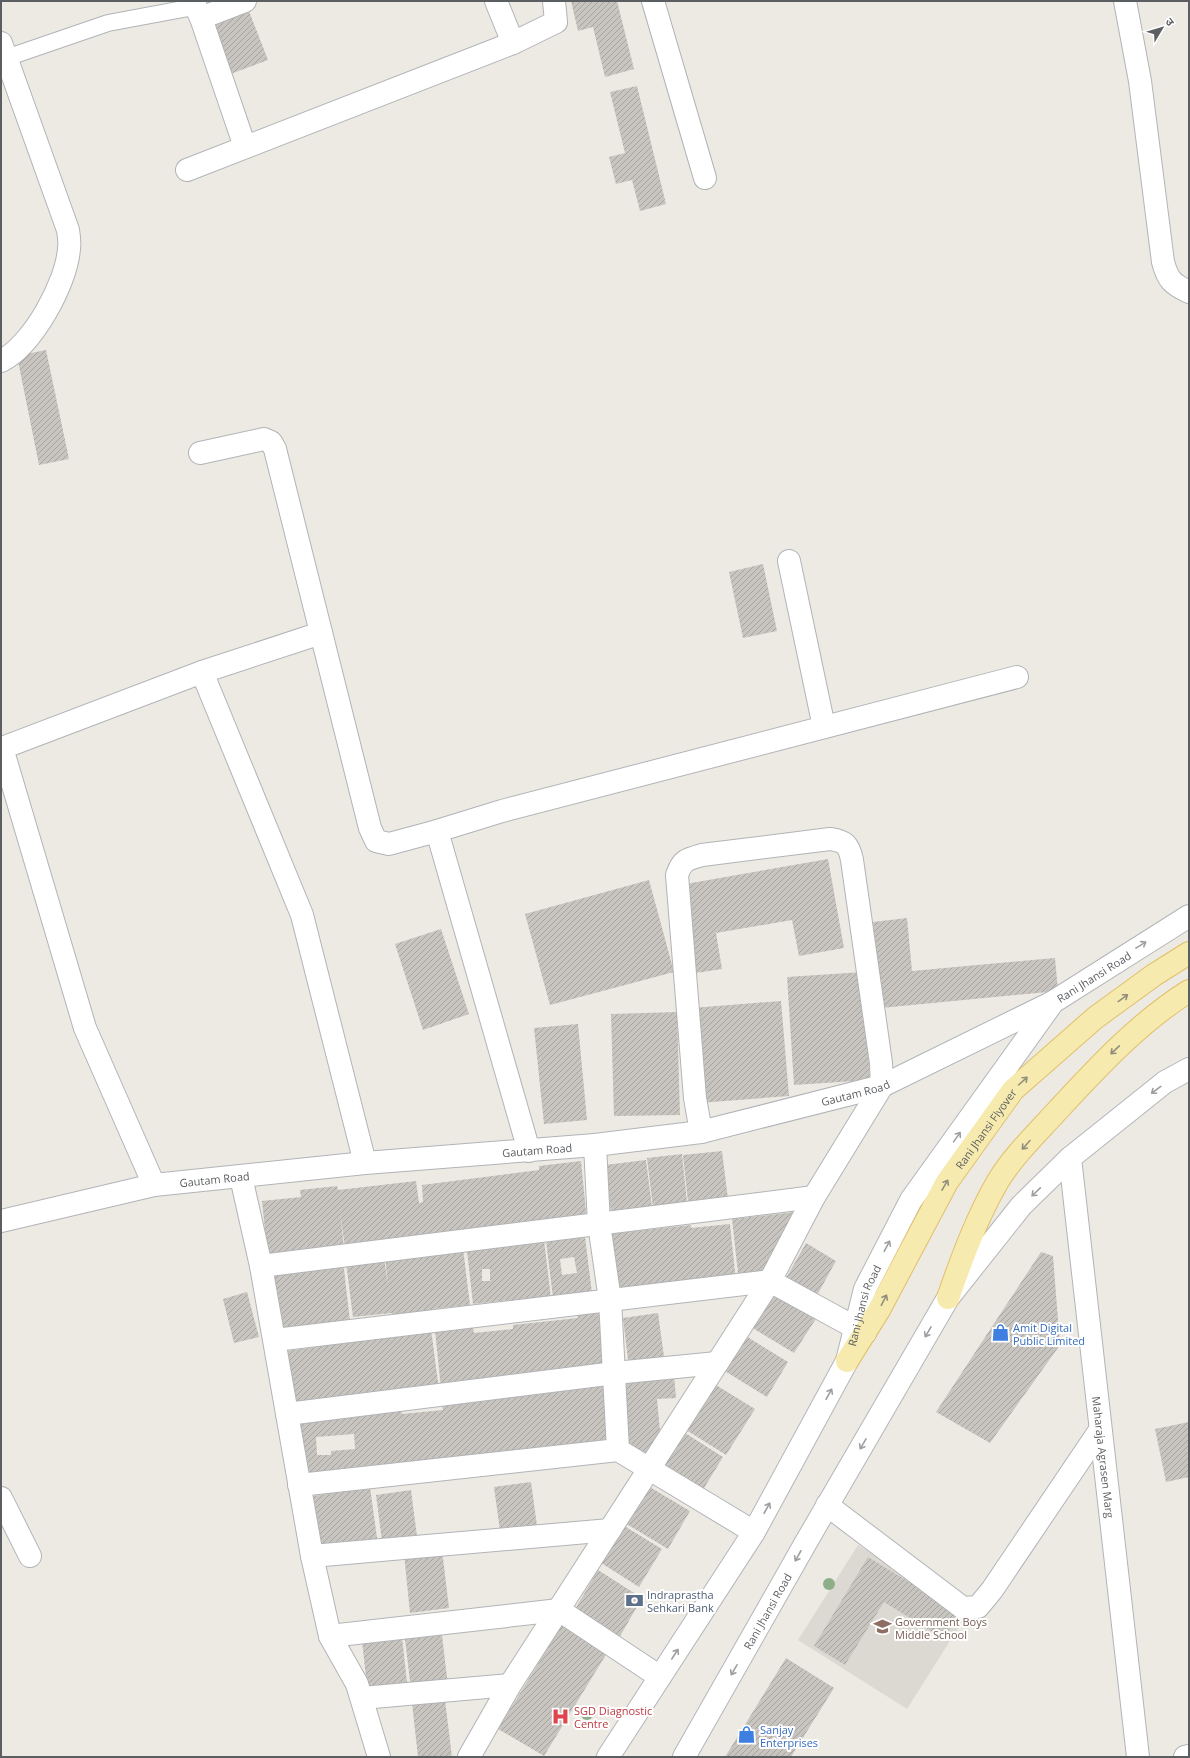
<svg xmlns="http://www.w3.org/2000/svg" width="1190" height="1758" font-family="'Open Sans','Noto Sans Devanagari',sans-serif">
<defs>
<pattern id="building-hatch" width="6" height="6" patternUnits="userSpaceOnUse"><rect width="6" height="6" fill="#c8c5c0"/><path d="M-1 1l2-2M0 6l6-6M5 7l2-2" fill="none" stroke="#a6a39f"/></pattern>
</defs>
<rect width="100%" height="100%" fill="#eceae3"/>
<path fill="#dcd9d2" d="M858,1545L967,1614L907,1709L798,1640Z"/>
<path fill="url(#building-hatch)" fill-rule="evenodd" d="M571,1H617L634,69L605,77L593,27L578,31Z
M247,6L268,60L225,76L205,22Z
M637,86L666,204L640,211L632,180L616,184L609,157L625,153L610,92Z
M46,350L69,459L39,465L17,356Z
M763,564L777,631L743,638L729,572Z
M828,859L844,948L799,956L792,920L716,933L722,969L696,973L680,885Z
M649,880L674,972L550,1005L525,914Z
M907,918L912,971L1055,958L1058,991L881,1008L873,922Z
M441,929L469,1014L423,1030L395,944Z
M863,972L870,1080L794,1085L787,977Z
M781,1001L789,1096L699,1103L692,1008Z
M677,1012L680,1115L614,1116L611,1014Z
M578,1024L587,1120L544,1124L534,1028Z
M722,1151L729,1207L689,1211L683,1155Z
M682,1154L688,1212L654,1216L647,1158Z
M646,1160L653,1215L612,1220L605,1165Z
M581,1161L587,1222L345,1248L340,1211L344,1248L307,1252L305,1234L307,1255L268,1259L262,1201L301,1197L300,1190L337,1186L338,1190L416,1181L419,1203L423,1202L422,1185L539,1170V1166Z
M804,1211L762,1278L739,1282L732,1219Z
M730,1224L736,1281L614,1292L608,1234L691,1225V1228Z
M585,1237L592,1293L553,1298L546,1241ZM574,1257L577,1273L562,1275L560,1259Z
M544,1240L551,1298L511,1303L510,1300L473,1304L467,1251ZM482,1269H490V1281H482Z
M806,1243L836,1261L816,1297L785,1280Z
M463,1248L470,1305L432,1309L433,1313L392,1318V1313L353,1317L346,1263L384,1258L388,1286L385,1256Z
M1041,1252L1053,1256L1060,1345L990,1443L936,1412Z
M343,1260L350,1322L278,1330L270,1269Z
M769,1287L817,1317L794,1353L746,1324Z
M247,1292L259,1337L234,1343L223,1299Z
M598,1309L605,1370L441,1389L435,1330L473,1326L474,1333L513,1329V1325L578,1318L577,1311Z
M658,1313L665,1364L629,1368L623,1318Z
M431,1329L439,1390L293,1410L286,1351L317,1347V1344Z
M741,1333L788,1362L767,1397L720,1368Z
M674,1375L676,1398L657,1399L661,1442L645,1457L629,1449L622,1379Z
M605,1379L612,1444L306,1474L297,1422L401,1409L402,1414L443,1410L442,1405L484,1401L483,1399ZM354,1434L355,1449L331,1451V1455H317L316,1437Z
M711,1382L755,1409L726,1455L683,1428Z
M1189,1422V1477L1166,1482L1155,1429Z
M682,1431L723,1457L701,1493L660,1467Z
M531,1482L538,1533L501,1538L494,1487Z
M643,1483L690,1511L668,1549L620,1520Z
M370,1487L378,1545L315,1554L307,1497Z
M411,1490L418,1544L383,1549L376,1495Z
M621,1524L662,1549L639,1587L598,1561Z
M442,1550L449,1608L410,1613L404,1554Z
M868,1557L960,1613L944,1639L884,1602L845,1665L814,1646Z
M598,1570L642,1598L619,1638L574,1611Z
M562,1625L607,1653L544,1756L498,1729Z
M442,1635L448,1686L411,1690L405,1639Z
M402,1637L408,1691L368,1695L362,1641Z
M786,1658L834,1688L791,1757H725Z
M445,1700L452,1757H418L412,1703Z"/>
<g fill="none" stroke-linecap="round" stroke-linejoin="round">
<defs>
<path id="service" d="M6,58L108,23L194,7"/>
<g id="minor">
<path d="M193,1L201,18L245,147"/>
<path d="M496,1L513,43"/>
<path d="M653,1L705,178"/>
<path d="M1125,1L1140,81L1163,262C1168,280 1172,284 1189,292"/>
<path d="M201,18L245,1"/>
<path d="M1,43L68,230C69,236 70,242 69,248C67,283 32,346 1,361"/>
<path d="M187,170L513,43L556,22L554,1"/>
<path d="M200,453L264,439L271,442L275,449L370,828L376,841L389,844L437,831L529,1151"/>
<path d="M789,561L824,727"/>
<path d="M202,672L321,633"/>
<path d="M437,831L502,811L1017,677"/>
<path d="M595,1145L599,1224L610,1300L618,1450L754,1532"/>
<path id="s1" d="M1070,1158L1138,1757"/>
<path d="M241,1177L261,1266L312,1556L330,1636L357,1684L379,1757"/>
<path d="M154,1185L85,1028L2,748L202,672L302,915L365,1163"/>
<path d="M261,1266L814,1197"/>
<path d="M275,1340L770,1281L865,1333"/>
<path d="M287,1414L615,1373L717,1363"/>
<path d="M299,1485L618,1450"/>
<path d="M1,1498L30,1556"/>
<path d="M827,1505L963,1608L978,1607L992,1590L1100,1430"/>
<path d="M312,1556L610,1530"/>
<path d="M330,1636L559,1610L660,1677"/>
<path d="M362,1698L510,1685"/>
<path d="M469,1757L510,1685L770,1281L814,1197L882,1086L881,1063L852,860C849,845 845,841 830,839L702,855C687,859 682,860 677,875L695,1098L701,1132"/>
<path d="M1185,1757L1189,1756"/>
</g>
<g id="tertiary">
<path id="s2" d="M1,1221L154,1185L365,1163L595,1145L701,1132L882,1086L1053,1002"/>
</g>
<g id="secondary">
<path id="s3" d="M608,1757L754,1532L847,1361L865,1289L911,1200L1053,1002L1189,916"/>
<path id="s4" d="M684,1757L805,1544L948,1298L1021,1206L1070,1158L1165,1082L1189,1069"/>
</g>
<g id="primary">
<path d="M948,1298C962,1258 977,1217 998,1181C1014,1155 1037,1133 1057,1111C1097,1068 1138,1023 1189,991"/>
<path id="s5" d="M847,1361L879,1310L947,1182L1013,1090L1095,1018L1154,975L1189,953"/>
</g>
</defs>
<use href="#service" stroke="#b1b4b7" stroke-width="18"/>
<use href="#minor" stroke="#b1b4b7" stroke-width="24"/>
<use href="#tertiary" stroke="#b1b4b7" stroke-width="24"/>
<use href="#secondary" stroke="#b3b6b9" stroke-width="24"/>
<use href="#primary" stroke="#e2bf67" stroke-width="24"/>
<use href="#service" stroke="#fff" stroke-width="16"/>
<use href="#minor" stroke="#fff" stroke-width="22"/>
<use href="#tertiary" stroke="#fff" stroke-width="22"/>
<use href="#secondary" stroke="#fff" stroke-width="22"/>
<use href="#primary" stroke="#f6eaaf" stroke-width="22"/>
</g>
<g fill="#8caf8a">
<circle cx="829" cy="1584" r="6"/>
<circle cx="587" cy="1714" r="6"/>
</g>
<defs><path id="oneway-shaft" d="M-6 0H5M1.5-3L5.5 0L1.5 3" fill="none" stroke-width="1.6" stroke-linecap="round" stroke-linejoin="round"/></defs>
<g stroke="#9d9fa1">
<use href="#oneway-shaft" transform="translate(1141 945) rotate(-31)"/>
<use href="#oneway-shaft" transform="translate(1156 1090) rotate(143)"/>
<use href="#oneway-shaft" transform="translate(957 1137) rotate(-55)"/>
<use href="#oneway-shaft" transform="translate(1036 1192) rotate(136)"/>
<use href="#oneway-shaft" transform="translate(887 1246) rotate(-62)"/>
<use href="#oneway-shaft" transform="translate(928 1332) rotate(120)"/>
<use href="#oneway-shaft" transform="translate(829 1394) rotate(-61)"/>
<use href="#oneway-shaft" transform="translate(863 1444) rotate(120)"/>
<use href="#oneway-shaft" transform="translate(767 1508) rotate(-61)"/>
<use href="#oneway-shaft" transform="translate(798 1556) rotate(119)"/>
<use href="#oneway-shaft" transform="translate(675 1654) rotate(-57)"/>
<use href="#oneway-shaft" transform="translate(734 1670) rotate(120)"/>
</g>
<g stroke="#92907d">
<use href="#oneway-shaft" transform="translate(1123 998) rotate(-36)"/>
<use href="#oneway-shaft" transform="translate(1115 1050) rotate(137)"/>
<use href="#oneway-shaft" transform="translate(1023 1081) rotate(-42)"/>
<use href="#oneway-shaft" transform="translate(1026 1145) rotate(132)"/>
<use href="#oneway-shaft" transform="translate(945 1185) rotate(-60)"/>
<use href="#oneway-shaft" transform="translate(884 1300) rotate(-63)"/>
</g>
<defs>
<symbol id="shop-bare" viewBox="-9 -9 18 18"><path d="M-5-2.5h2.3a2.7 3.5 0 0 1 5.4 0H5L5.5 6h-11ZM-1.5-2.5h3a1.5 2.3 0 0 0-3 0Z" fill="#3f7fe0" stroke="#fff" stroke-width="2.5" paint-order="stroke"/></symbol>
<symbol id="bank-bare" viewBox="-9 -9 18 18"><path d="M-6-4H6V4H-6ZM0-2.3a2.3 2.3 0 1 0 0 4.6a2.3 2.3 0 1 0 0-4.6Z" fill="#5c6f8a" stroke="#fff" stroke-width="2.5" paint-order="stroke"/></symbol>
<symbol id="school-bare" viewBox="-9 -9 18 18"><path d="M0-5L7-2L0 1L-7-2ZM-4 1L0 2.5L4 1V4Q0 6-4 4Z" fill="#8d6e63" stroke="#fff" stroke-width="2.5" paint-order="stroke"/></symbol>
<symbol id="hospital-bare" viewBox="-9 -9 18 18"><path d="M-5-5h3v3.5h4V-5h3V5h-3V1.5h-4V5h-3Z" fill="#e0444e" stroke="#fff" stroke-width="2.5" paint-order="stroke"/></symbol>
</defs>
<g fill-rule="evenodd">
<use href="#shop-bare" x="988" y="1320" width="25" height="25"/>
<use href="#bank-bare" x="622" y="1588" width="25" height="25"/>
<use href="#school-bare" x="870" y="1614" width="25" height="25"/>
<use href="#hospital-bare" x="548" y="1704" width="25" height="25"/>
<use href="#shop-bare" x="734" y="1722" width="25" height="25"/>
</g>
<g text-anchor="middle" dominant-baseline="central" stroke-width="4" stroke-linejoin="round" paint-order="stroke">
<g font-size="11" fill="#5c5f62" stroke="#fff">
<text stroke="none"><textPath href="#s3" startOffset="929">Rani Jhansi Road</textPath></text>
<text stroke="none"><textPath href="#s2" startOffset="866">Gautam Road</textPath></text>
<text stroke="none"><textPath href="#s5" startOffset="271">Rani Jhansi Flyover</textPath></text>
<text stroke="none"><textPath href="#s2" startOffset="542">Gautam Road</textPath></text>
<text stroke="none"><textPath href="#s2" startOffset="218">Gautam Road</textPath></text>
<text stroke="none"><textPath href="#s3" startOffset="521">Rani Jhansi Road</textPath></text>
<text stroke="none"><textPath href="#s1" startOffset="301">Maharaja Agrasen Marg</textPath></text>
<text stroke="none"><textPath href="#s4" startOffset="168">Rani Jhansi Road</textPath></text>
</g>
<g font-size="11" fill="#366cbe" stroke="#fff" text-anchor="start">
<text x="1013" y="1327">Amit Digital<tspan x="1013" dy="13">Public Limited</tspan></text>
<text x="760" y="1729">Sanjay<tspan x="760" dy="13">Enterprises</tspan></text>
</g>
<g font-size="11" fill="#4e5e75" stroke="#fff" text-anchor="start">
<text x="647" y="1594">Indraprastha<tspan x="647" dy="13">Sehkari Bank</tspan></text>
</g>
<g font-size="11" fill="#785e54" stroke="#fff" text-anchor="start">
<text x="895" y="1621">Government Boys<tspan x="895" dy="13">Middle School</tspan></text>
</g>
<g font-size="11" fill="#be3a42" stroke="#fff" text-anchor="start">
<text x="574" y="1710">SGD Diagnostic<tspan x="574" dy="13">Centre</tspan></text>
</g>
</g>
<rect width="1190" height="1758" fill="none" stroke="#5c5f62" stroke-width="4"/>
<g transform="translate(1162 28) rotate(52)" stroke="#ffffff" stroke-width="3" paint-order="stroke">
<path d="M0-3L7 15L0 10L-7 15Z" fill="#5c5f62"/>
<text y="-6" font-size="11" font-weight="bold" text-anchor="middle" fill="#5c5f62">उ</text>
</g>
</svg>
